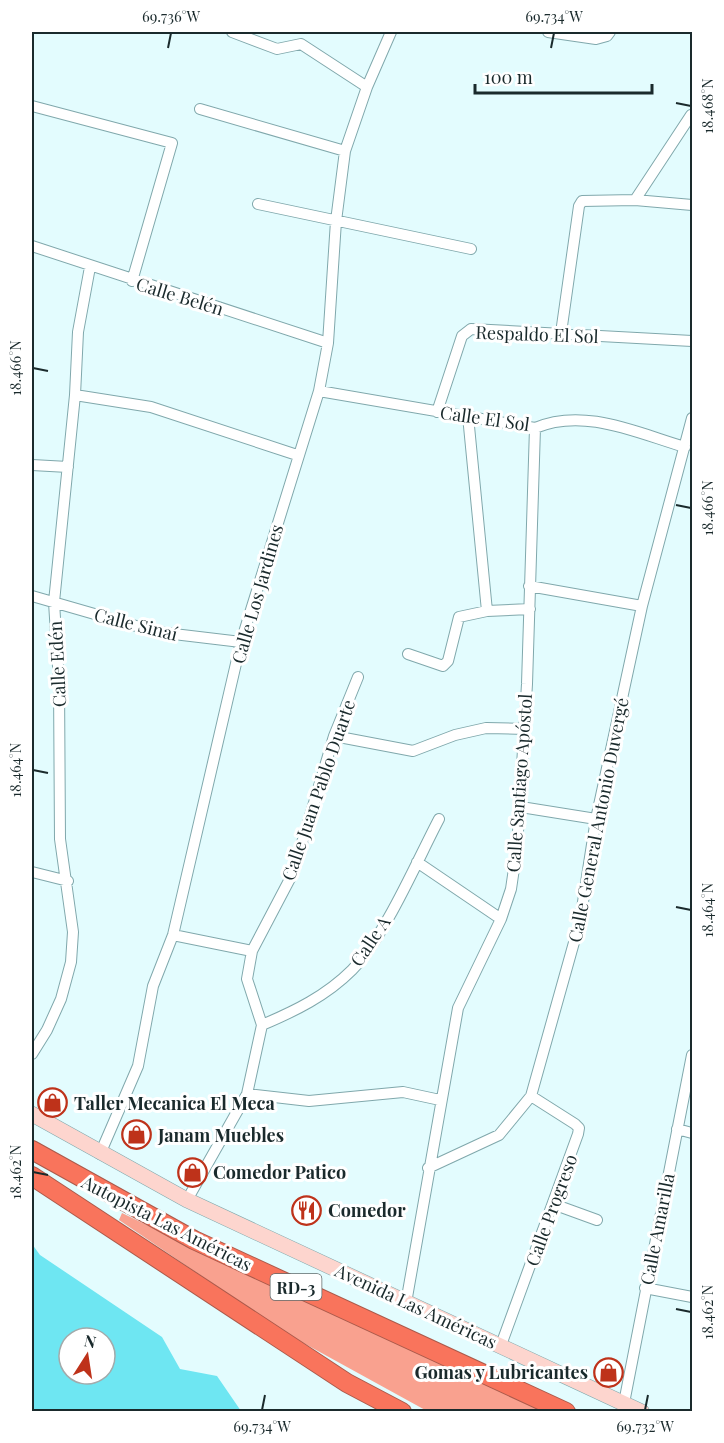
<svg xmlns="http://www.w3.org/2000/svg" width="724" height="1443" font-family="'Playfair Display',serif">
<rect width="100%" height="100%" fill="#e3fcfe"/>
<path fill="#f9a18f" d="M122,1213L306,1302L547,1411H427L287,1334L119,1220Z"/>
<path fill="#6ee6f2" fill-rule="evenodd" d="M32,1244L40,1255L162,1337L180,1369L217,1376L241,1411H32ZM69,1338H105V1374H69Z"/>
<g fill="none" stroke-linecap="round" stroke-linejoin="round">
<defs>
<path id="minor" d="M232,32L277,49L301,44L367,87
M548,32L596,39L607,36L610,32
M32,106L172,143L132,281
M200,109L345,151
M635,200L691,115
M258,204L471,249
M32,246L328,343
M561,333L579,206L582,201L635,200L692,205
M319,391L535,428C584,407 637,433 685,447
M75,395L151,407L297,455
M437,412L462,336L471,329L692,341
M468,416L487,611
M32,465L68,467
M529,586L642,606
M32,596L157,632L241,642
M408,654L443,666L448,661L459,617L487,611L530,609
M334,736L413,751L455,735L486,728L525,729
M521,807L596,819
M417,862L501,919
M32,872L68,881
M173,935L252,951
M262,1025C295,1011 326,996 352,970C385,936 416,863 439,819
M32,1054L47,1030L61,999L71,962L73,932L60,839L59,683L54,602L75,395L78,332L90,267
M247,1094L309,1101L403,1092L440,1100
M677,1129L692,1133
M100,1154L138,1066L153,986L173,935L241,642L319,391L328,343L336,221L345,151L367,87L391,32
M428,1168L499,1135L531,1096L580,921L596,819L642,606L692,418
M187,1200L247,1094L262,1025L247,979L252,951L293,873L334,736L358,677
M553,1204L597,1220
M645,1288L692,1297
M406,1303L458,1008L501,919L511,889L517,848L527,684L535,428
M501,1345L578,1134L579,1128L575,1124L531,1096
M624,1403L692,1055"/>
<path id="secondary" d="M32,1114L187,1200L642,1412"/>
<path id="motorway" d="M32,1150L194,1240L566,1412
M32,1176L347,1383L402,1412"/>
</defs>
<use href="#minor" stroke="#80a8ac" stroke-width="12"/>
<use href="#secondary" stroke="#80a8ac" stroke-width="16"/>
<use href="#motorway" stroke="#ab5a4b" stroke-width="20"/>
<use href="#minor" stroke="#fff" stroke-width="10"/>
<use href="#secondary" stroke="#fdd5ce" stroke-width="15"/>
<use href="#motorway" stroke="#f9745c" stroke-width="18"/>
</g>
<path fill="none" stroke="#1a2a2c" stroke-width="2" d="M168,48L171,33M551,48L554,33M676,103L691,106M33,368L48,371M676,505L691,508M33,770L48,773M676,907L691,910M33,1172L48,1175M676,1309L691,1312M262,1410L265,1395M645,1410L648,1395"/>
<defs>
<symbol id="shop-ring" viewBox="-11 -11 22 22"><circle r="9.5" fill="#fff" stroke="#be321a" stroke-width="1.5"/><path d="M-5-2.5h2.3a2.7 3.5 0 0 1 5.4 0H5L5.5 6h-11ZM-1.5-2.5h3a1.5 2.3 0 0 0-3 0Z" fill="#be321a"/></symbol>
<symbol id="restaurant-ring" viewBox="-11 -11 22 22"><circle r="9.5" fill="#fff" stroke="#be321a" stroke-width="1.5"/><path d="M-5-6h1v4h1v-4h1v4h1v-4h1v5L-1.5 .5V6h-2V.5L-5-1ZM5-6V6H3V1.5H1.5Q1.5-4 5-6Z" fill="#be321a"/></symbol>
</defs>
<g fill-rule="evenodd">
<use href="#shop-ring" x="36" y="1086" width="33" height="33"/>
<use href="#shop-ring" x="120" y="1118" width="33" height="33"/>
<use href="#shop-ring" x="176" y="1156" width="33" height="33"/>
<use href="#restaurant-ring" x="290" y="1194" width="33" height="33"/>
<use href="#shop-ring" x="592" y="1356" width="33" height="33"/>
</g>
<g text-anchor="middle" dominant-baseline="central" stroke-width="6" stroke-linejoin="round" paint-order="stroke">
<rect fill="#fff" stroke="#5f6a6b" stroke-width="1.5" x="270.5" y="1274" width="51" height="26" rx="4.5"/>
<g font-size="16" font-weight="bold" fill="#1a2a2c">
<text x="296" y="1287">RD-3</text>
</g>
<g font-size="18" fill="#1a2a2c" stroke="#fff">
<text transform="translate(180 296) rotate(17)">Calle Belén</text>
<text transform="translate(537 334) rotate(2)">Respaldo El Sol</text>
<text transform="translate(485 418) rotate(8)">Calle El Sol</text>
<text transform="translate(257 594) rotate(-74)">Calle Los Jardines</text>
<text transform="translate(136 624) rotate(14)">Calle Sinaí</text>
<text transform="translate(57 664) rotate(-93)">Calle Edén</text>
<text transform="translate(519 783) rotate(-86)">Calle Santiago Apóstol</text>
<text transform="translate(318 790) rotate(-71)">Calle Juan Pablo Duarte</text>
<text transform="translate(598 820) rotate(-79)">Calle General Antonio Duvergé</text>
<text transform="translate(370 941) rotate(-56)">Calle A</text>
<text transform="translate(551 1210) rotate(-70)">Calle Progreso</text>
<text transform="translate(167 1223) rotate(27)">Autopista Las Américas</text>
<text transform="translate(657 1229) rotate(-79)">Calle Amarilla</text>
<text transform="translate(416 1306) rotate(25)">Avenida Las Américas</text>
</g>
<g font-size="18" font-weight="bold" fill="#1a2a2c" stroke="#fff" text-anchor="start">
<text x="74" y="1103">Taller Mecanica El Meca</text>
<text x="158" y="1135">Janam Muebles</text>
<text x="213" y="1172">Comedor Patico</text>
<text x="328" y="1210">Comedor</text>
<text x="588" y="1372" text-anchor="end">Gomas y Lubricantes</text>
</g>
</g>
<rect width="724" height="1443" fill="none" stroke="#ffffff" stroke-width="66"/>
<g transform="translate(87 1356) rotate(12)"><circle r="28" fill="#ffffff" stroke="#a3aaab" stroke-width="1.5"/>
<path d="M0-4.5L10 22L0 15L-10 22Z" fill="#be321a"/>
<text y="-9" font-size="16" font-weight="bold" text-anchor="middle" fill="#1a2a2c">N</text>
</g>
<path d="M475 84v9h177v-9" fill="none" stroke="#1a2a2c" stroke-width="3"/>
<text x="484" y="84" font-size="18" fill="#1a2a2c" stroke="#ffffff" stroke-width="4.5" paint-order="stroke">100 m</text>
<rect x="33" y="33" width="658" height="1377" fill="none" stroke="#1a2a2c" stroke-width="2"/>
<g font-size="15" text-anchor="middle" fill="#1a2a2c">
<text x="171" y="22">69.736°W</text>
<text x="554" y="22">69.734°W</text>
<text transform="translate(708 106) rotate(-90)" y="5">18.468°N</text>
<text transform="translate(16 368) rotate(-90)" y="5">18.466°N</text>
<text transform="translate(708 508) rotate(-90)" y="5">18.466°N</text>
<text transform="translate(16 770) rotate(-90)" y="5">18.464°N</text>
<text transform="translate(708 910) rotate(-90)" y="5">18.464°N</text>
<text transform="translate(16 1172) rotate(-90)" y="5">18.462°N</text>
<text transform="translate(708 1312) rotate(-90)" y="5">18.462°N</text>
<text x="262" y="1432">69.734°W</text>
<text x="645" y="1432">69.732°W</text>
</g>
</svg>
